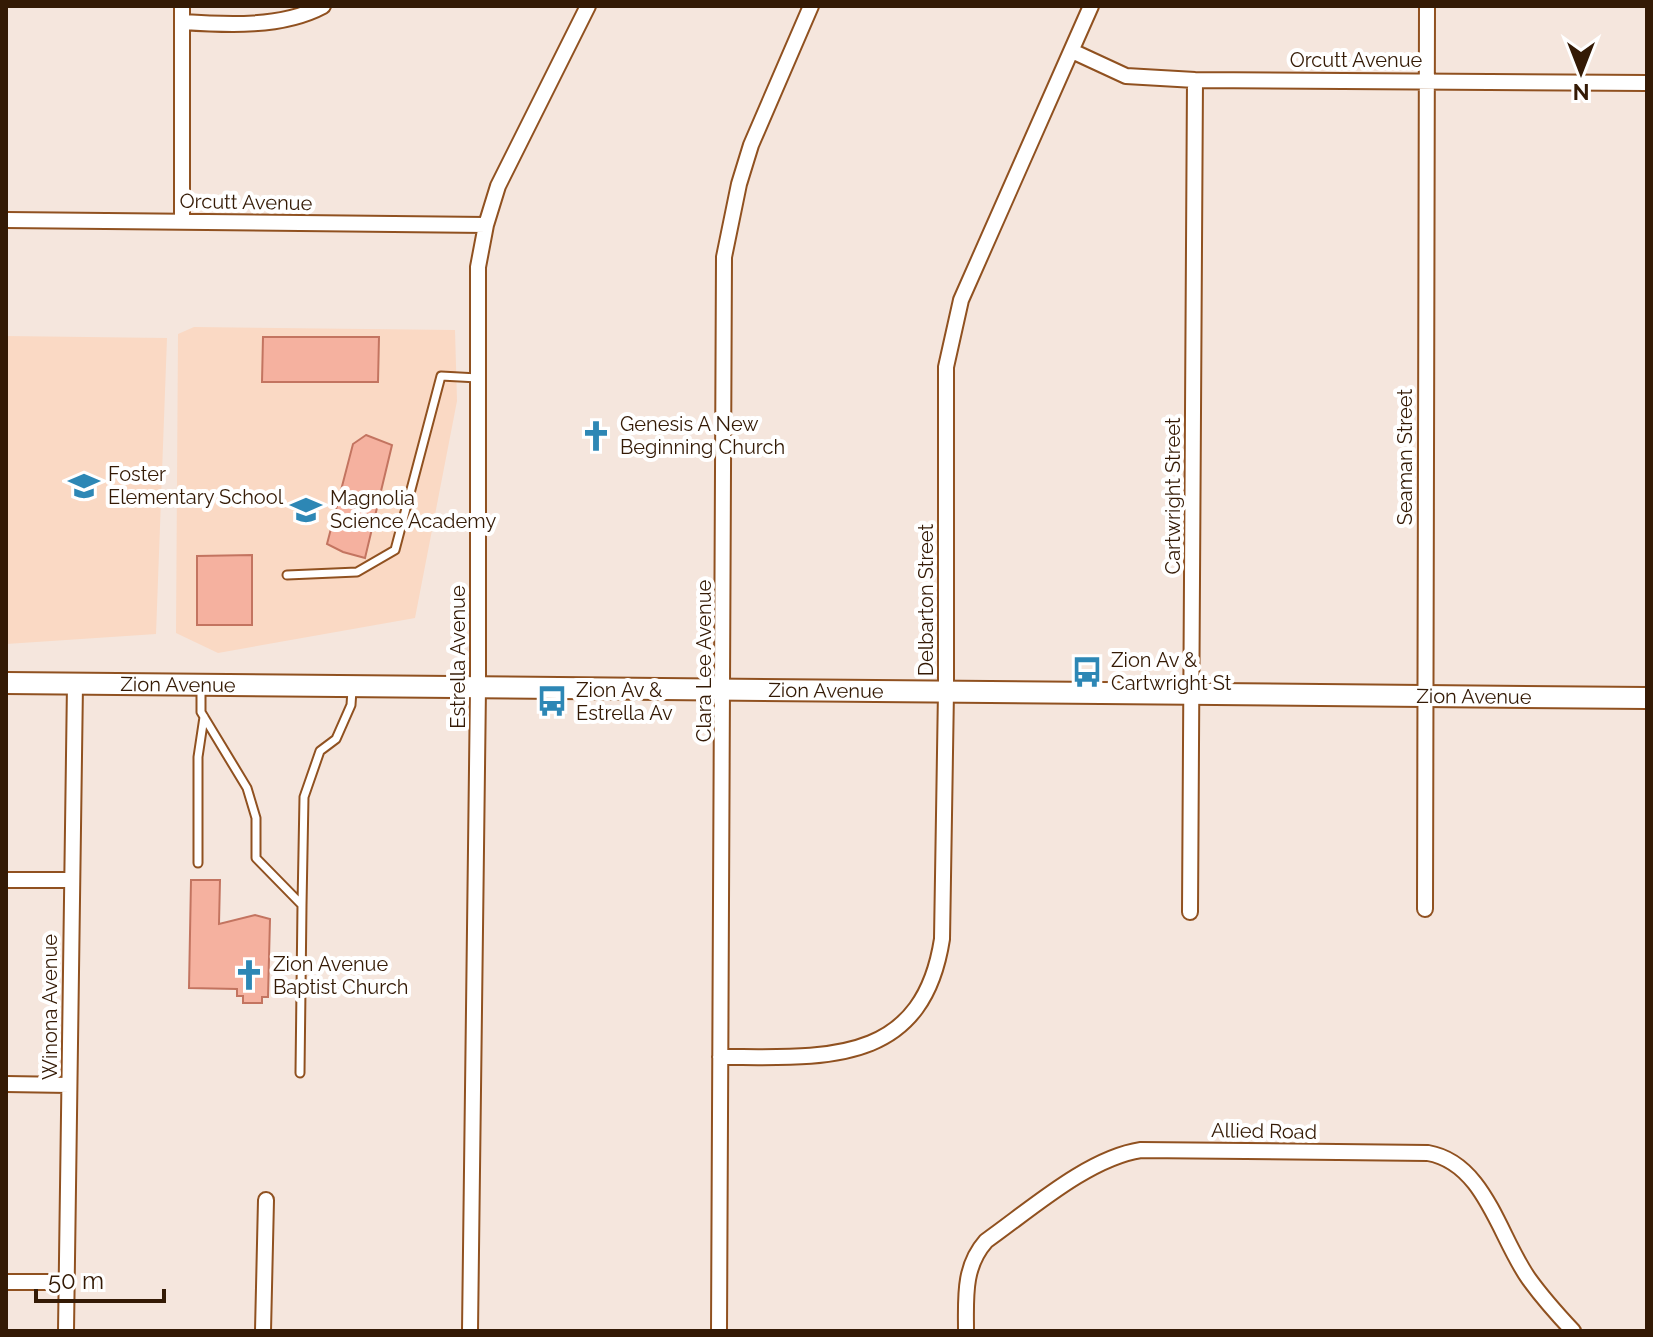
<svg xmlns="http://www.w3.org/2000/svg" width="1653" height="1337" font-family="Raleway,sans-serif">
<rect width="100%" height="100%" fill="#f5e6dd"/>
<path fill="#fad9c4" d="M194,327L455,330L457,401L415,618L218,653L176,633L178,334Z
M6,336L167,338L156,634L6,644Z"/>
<path fill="#f5b19f" stroke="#c37460" stroke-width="2" d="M263,337H379L378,382H262Z
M366,435L392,445L365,558L343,552L327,544L353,444Z
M252,555V625H197V556Z
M191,880H220L219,924L255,915L270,919L268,997H262V1003H243V996H237V989L189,988Z"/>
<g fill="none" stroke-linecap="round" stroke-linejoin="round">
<defs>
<path id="lane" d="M287,575L357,572L395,550L441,376L478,378
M201,688V712L247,788L256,818V858L302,905L304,797L320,751L336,739L351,705L352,690
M198,863V757L204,717
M300,1073L302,905"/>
<path id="street" d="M182,22C227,25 282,28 323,6
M1072,51L1126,76L1195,80L1647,83
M6,220L486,225
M182,221V6
M6,880H71
M1425,909L1427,6
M1190,912L1195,80
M720,1057C822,1057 922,1068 942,939L946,691V367L961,300L1091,6
M6,1084L69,1085
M6,1282H67
M66,1331L75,684
M263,1331L266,1200
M470,1331L478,688V267L486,225L498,186L588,6
M719,1331L724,257L739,184L751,145L811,6
M966,1331C966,1298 963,1267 986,1241C1030,1210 1088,1158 1141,1150L1428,1153C1485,1163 1499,1237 1529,1279C1542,1297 1558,1315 1573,1331"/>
<g id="secondary">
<path id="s1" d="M6,683L1647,698"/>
</g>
</defs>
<use href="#lane" stroke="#905120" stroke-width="11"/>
<use href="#street" stroke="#905120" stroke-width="18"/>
<use href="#secondary" stroke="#905120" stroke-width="24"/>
<use href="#lane" stroke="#fff" stroke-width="7"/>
<use href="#street" stroke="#fff" stroke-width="14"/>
<use href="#secondary" stroke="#fff" stroke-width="20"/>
</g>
<defs>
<symbol id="church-bare" viewBox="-9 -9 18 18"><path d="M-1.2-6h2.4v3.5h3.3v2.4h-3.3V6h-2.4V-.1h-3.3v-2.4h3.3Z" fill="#2d87b5" stroke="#fff" stroke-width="2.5" paint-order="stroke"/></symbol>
<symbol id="school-bare" viewBox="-9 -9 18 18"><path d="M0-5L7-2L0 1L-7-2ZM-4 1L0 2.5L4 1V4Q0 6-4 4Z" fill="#2d87b5" stroke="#fff" stroke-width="2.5" paint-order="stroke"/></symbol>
<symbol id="bus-bare" viewBox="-9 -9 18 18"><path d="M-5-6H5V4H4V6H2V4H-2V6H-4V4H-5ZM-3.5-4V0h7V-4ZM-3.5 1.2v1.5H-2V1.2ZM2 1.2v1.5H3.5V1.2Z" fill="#2d87b5" stroke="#fff" stroke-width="2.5" paint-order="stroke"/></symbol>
</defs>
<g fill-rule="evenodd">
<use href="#church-bare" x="574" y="414" width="44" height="44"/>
<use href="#school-bare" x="62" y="464" width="44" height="44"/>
<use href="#school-bare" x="284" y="488" width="44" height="44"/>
<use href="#bus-bare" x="1065" y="650" width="44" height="44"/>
<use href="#bus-bare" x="530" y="679" width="44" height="44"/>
<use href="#church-bare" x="227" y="953" width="44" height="44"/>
</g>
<g text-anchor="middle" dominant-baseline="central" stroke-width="8" stroke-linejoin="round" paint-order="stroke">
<g font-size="20" fill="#341a05" stroke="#fff">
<text x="1356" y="60">Orcutt Avenue</text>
<text transform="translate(246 202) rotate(1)">Orcutt Avenue</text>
<text transform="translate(1405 457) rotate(-90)">Seaman Street</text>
<text transform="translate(1173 496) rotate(-90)">Cartwright Street</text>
<text transform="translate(926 600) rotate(-90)">Delbarton Street</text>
<text transform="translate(458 657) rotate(-90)">Estrella Avenue</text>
<text transform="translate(704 661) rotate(-90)">Clara Lee Avenue</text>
<text stroke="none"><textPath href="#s1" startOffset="172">Zion Avenue</textPath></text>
<text stroke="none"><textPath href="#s1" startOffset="820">Zion Avenue</textPath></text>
<text stroke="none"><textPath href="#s1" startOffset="1468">Zion Avenue</textPath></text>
<text transform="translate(50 1007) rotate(-90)">Winona Avenue</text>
<text transform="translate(1264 1131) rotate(1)">Allied Road</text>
</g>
<g font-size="20" fill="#341a05" stroke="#fff" text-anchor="start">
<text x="620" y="424">Genesis A New<tspan x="620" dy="23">Beginning Church</tspan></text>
<text x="108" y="474">Foster<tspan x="108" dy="23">Elementary School</tspan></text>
<text x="330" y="498">Magnolia<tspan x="330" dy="23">Science Academy</tspan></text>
<text x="1111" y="660">Zion Av &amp;<tspan x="1111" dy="23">Cartwright St</tspan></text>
<text x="576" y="690">Zion Av &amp;<tspan x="576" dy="23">Estrella Av</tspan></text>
<text x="273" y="964">Zion Avenue<tspan x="273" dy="23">Baptist Church</tspan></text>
</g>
</g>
<rect width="1653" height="1337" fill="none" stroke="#341a05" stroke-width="16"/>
<g transform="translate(1581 72) rotate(180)" stroke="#ffffff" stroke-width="6" paint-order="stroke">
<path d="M0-6L14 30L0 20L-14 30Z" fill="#341a05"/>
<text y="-12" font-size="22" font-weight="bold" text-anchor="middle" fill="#341a05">N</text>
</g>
<path d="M36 1289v12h128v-12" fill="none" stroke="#341a05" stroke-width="4"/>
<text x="48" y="1289" font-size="24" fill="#341a05" stroke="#ffffff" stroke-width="6" paint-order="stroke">50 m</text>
</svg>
